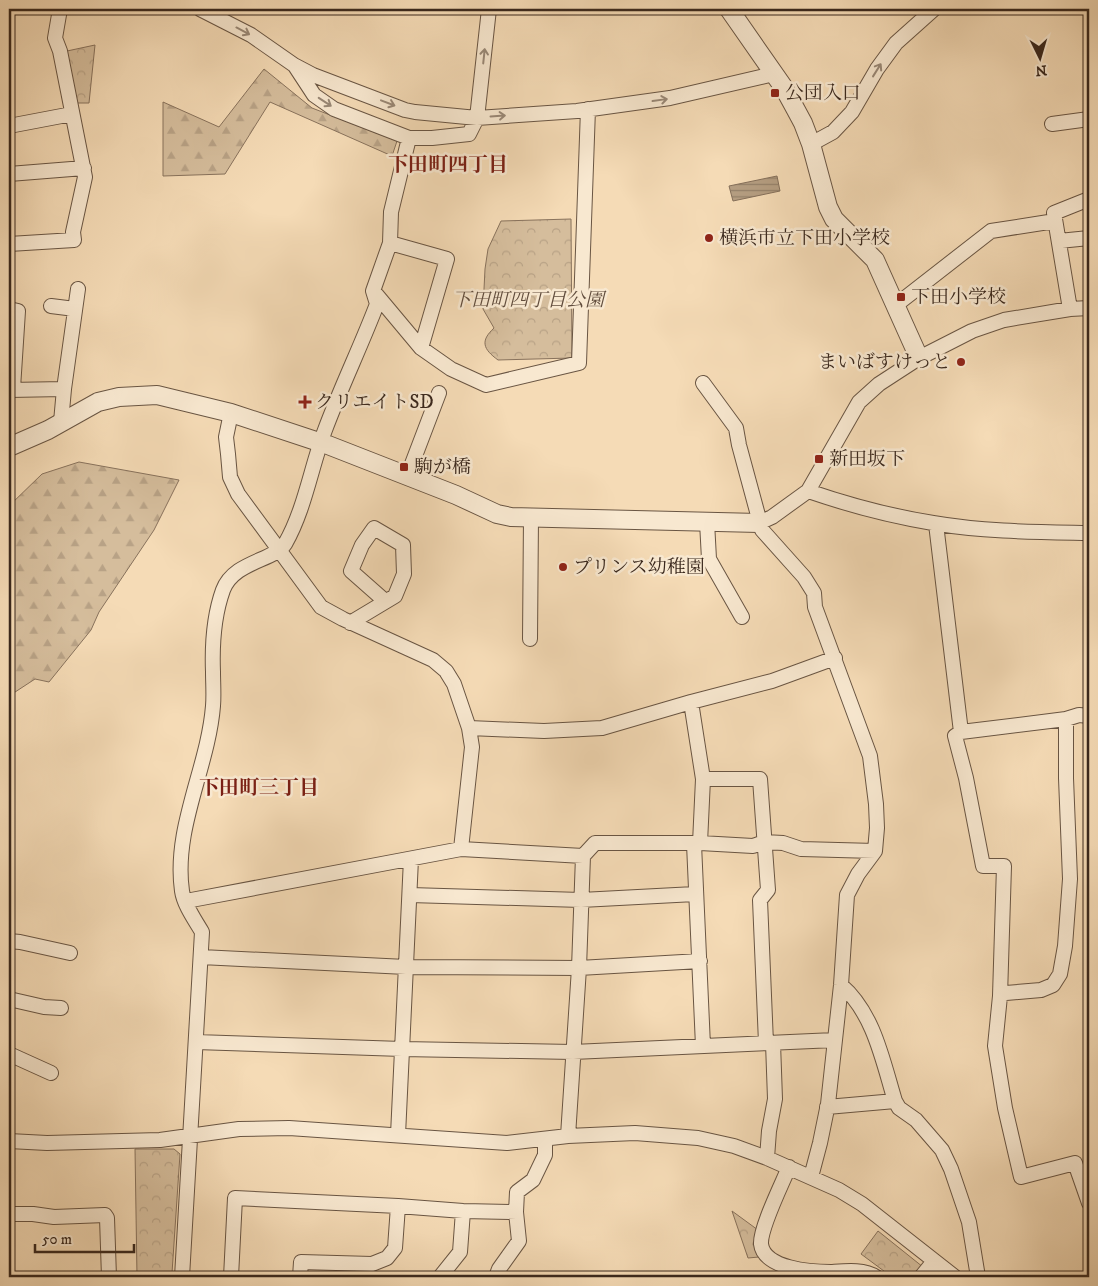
<svg xmlns="http://www.w3.org/2000/svg" width="1098" height="1286" font-family="'IM FELL DW Pica','Noto Serif JP',serif">
<defs>
<pattern id="forest-firs" width="22" height="20" patternUnits="userSpaceOnUse" patternTransform="scale(1.25)"><rect width="22" height="20" fill="#d5bd9c"/><path d="M5 1l3.5 6h-7zM16 11l3.5 6h-7z" fill="#b8a286"/></pattern>
<pattern id="park-crowns" width="20" height="18" patternUnits="userSpaceOnUse" patternTransform="scale(1.25)"><rect width="20" height="18" fill="#d5bd9c"/><path d="M2 6a3 3 0 1 1 6 0M12 15a3 3 0 1 1 6 0" fill="none" stroke="#b8a286"/></pattern>
<pattern id="water-rules" width="6" height="5" patternUnits="userSpaceOnUse" patternTransform="scale(1.25)"><rect width="6" height="5" fill="#b59e82"/><path d="M0 2.5h6" fill="none" stroke="#94816a"/></pattern>
</defs>
<rect width="100%" height="100%" fill="#f5dbb6"/>
<filter id="stains"><feTurbulence type="fractalNoise" baseFrequency=".004" numOctaves="4"/><feColorMatrix values="0 0 0 0 .2 0 0 0 0 .09 0 0 0 0 .02 0 0 0 .5 -.17"/></filter>
<radialGradient id="worn" r=".72"><stop offset=".6" stop-color="#630" stop-opacity="0"/><stop offset="1" stop-color="#630" stop-opacity=".3"/></radialGradient>
<path fill="url(#forest-firs)" stroke="#88725c" d="M264,69L312,108L397,141L392,156L270,102L225,174L163,176V102L219,127Z
M79,462L179,480L154,530L99,612L91,630L49,682L35,679L9,696V506L42,474Z"/>
<path fill="url(#park-crowns)" stroke="#88725c" d="M95,45L89,103H75L67,51Z
M571,219L572,358L498,360C483,349 480,341 494,328L483,309L485,269L488,249L501,221Z
M135,1149H174L180,1154L172,1273L169,1277H137Z
M732,1211L758,1230C755,1240 754,1248 759,1257L748,1258Z
M878,1231L923,1267L915,1277H892L861,1254Z"/>
<path fill="url(#water-rules)" stroke="#846f5a" d="M777,176L780,191L733,201L729,186Z"/>
<g fill="none" stroke-linecap="round" stroke-linejoin="round">
<defs>
<path id="minor" d="M200,9L251,35L294,65L313,75L405,110L415,112L477,118L577,111L670,98L774,74
M295,66L314,95L334,109L409,138H432L469,134L477,118L489,9
M1052,124L1089,119
M9,126L72,114
M811,144L833,132L852,112L877,69L896,43L934,9
M9,174L84,168
M1059,241L1089,238
M390,243L447,259L421,348
M9,244L74,240L73,232L85,177L60,51L55,38L60,9
M375,293L421,348L451,369L486,385L579,363L588,109
M896,305L991,231L1055,221
M51,306L75,309
M9,309L18,311L13,388
M1070,309L1054,213L1089,199
M703,383L736,428L739,445L762,530L804,577L814,593L815,607L870,756L876,804L877,828L875,851L858,874L847,895L841,985L828,1104L820,1143L811,1177
M64,389L78,289
M9,390L64,389L61,422
M231,413L226,437L228,454L230,477L238,494L321,607L343,619L433,660L446,671L454,684L469,728L472,747L461,849
M407,477L439,393
M808,491C849,505 890,516 933,523C985,532 1037,532 1089,533
M707,522L709,559L742,617
M759,523L772,517L808,491L859,402L879,384L919,358L972,331L1004,320L1070,309L1089,308
M936,524L961,732
M350,623L395,596L404,574L403,545L374,528L362,545L351,571L385,601
M530,639L531,517
M691,702L703,779
M1089,716L1079,715L1066,719L961,732L955,736L966,778L983,866H1004L1000,996L995,1046L1005,1108L1021,1177L1075,1163L1089,1203
M469,728L544,731L602,728L691,702L772,681L835,658
M700,843L703,779H760L768,890L760,900L766,1043
M694,844L703,1046
M410,895L581,900L695,894
M186,901L461,849L583,856
M9,941L20,942L70,953
M201,957L406,967L579,968L700,961
M841,985C874,1013 883,1062 895,1101L899,1108L916,1120L942,1150L951,1169L969,1222L978,1277
M1000,996L1006,993L1041,990L1053,985L1060,974L1065,946L1070,879L1066,778V719
M9,999L44,1007L61,1008
M196,1042L402,1049L573,1052L835,1040
M9,1054L51,1073
M827,1107L895,1101
M398,1135L411,859
M568,1136L579,968L583,856L595,843H700L753,846L764,842L783,843L801,849L875,851
M9,1141L47,1143L160,1140L239,1129L289,1128L507,1143L568,1136L635,1133L698,1138L734,1146L767,1158L839,1190L862,1204L955,1277
M767,1158L769,1131L775,1099L773,1043
M789,1167C782,1184 760,1228 761,1244C764,1269 812,1272 831,1272C846,1271 864,1269 876,1277
M9,1214H33L54,1217L105,1215L107,1218L109,1277
M182,1277L202,932C195,920 184,905 182,891C173,828 208,768 213,706C214,695 213,683 213,672C212,646 214,615 223,590C234,561 274,561 285,544C305,509 311,467 325,430C341,387 361,346 377,304L373,291L390,243L391,212L409,138
M231,1277L235,1198L398,1206L463,1211L516,1212
M300,1277L301,1262L372,1264L387,1258L395,1248L398,1206
M440,1277L460,1252L463,1211
M496,1277L499,1269L519,1241L516,1212L517,1192L533,1180L545,1155V1139
M921,1277L934,1261"/>
<path id="tertiary" d="M729,9L784,88L796,110L803,123L811,144L828,207L834,219L875,260L919,358
M9,447L48,430L98,402L119,397L157,395L231,413L328,445L456,495L497,514L511,517L759,523"/>
</defs>
<use href="#minor" stroke="#695543" stroke-width="16"/>
<use href="#tertiary" stroke="#695543" stroke-width="20"/>
<use href="#minor" stroke="#f8e8d0" stroke-width="14"/>
<use href="#tertiary" stroke="#f8e8d0" stroke-width="18"/>
</g>
<defs><path id="oneway-shaft" d="M-6 0H5M1.5-3L5.5 0L1.5 3" fill="none" stroke-width="1.6" stroke-linecap="round" stroke-linejoin="round" transform="scale(1.25)"/></defs>
<g stroke="#998876">
<use href="#oneway-shaft" transform="translate(243 31) rotate(28)"/>
<use href="#oneway-shaft" transform="translate(484 56) rotate(-84)"/>
<use href="#oneway-shaft" transform="translate(877 70) rotate(-58)"/>
<use href="#oneway-shaft" transform="translate(660 100) rotate(-8)"/>
<use href="#oneway-shaft" transform="translate(325 102) rotate(33)"/>
<use href="#oneway-shaft" transform="translate(388 103) rotate(21)"/>
<use href="#oneway-shaft" transform="translate(498 116) rotate(-4)"/>
</g>
<g fill="#8f2418" stroke="#f8e8d0" stroke-width="2">
<rect x="770" y="88" width="10" height="10" rx="2.5"/>
<circle cx="709" cy="238" r="5"/>
<rect x="896" y="292" width="10" height="10" rx="2.5"/>
<circle cx="961" cy="362" r="5"/>
<path d="M302.5 394.5h5v5h5v5h-5v5h-5v-5h-5v-5h5z"/>
<rect x="814" y="454" width="10" height="10" rx="2.5"/>
<rect x="399" y="462" width="10" height="10" rx="2.5"/>
<circle cx="563" cy="567" r="5"/>
</g>
<g text-anchor="middle" dominant-baseline="central" stroke-width="5" stroke-linejoin="round" paint-order="stroke">
<g font-size="19" fill="#3a281d" stroke="#f8e8d0" text-anchor="start">
<text x="785" y="93">公団入口</text>
<text x="719" y="238">横浜市立下田小学校</text>
<text x="911" y="297">下田小学校</text>
<text x="951" y="362" text-anchor="end">まいばすけっと</text>
<text x="315" y="402">クリエイトSD</text>
<text x="829" y="459">新田坂下</text>
<text x="414" y="467">駒が橋</text>
<text x="573" y="567">プリンス幼稚園</text>
</g>
<g font-size="19" font-style="italic" fill="#614d3d" stroke="#f8e8d0">
<text x="528" y="300">下田町四丁目公園</text>
</g>
<g font-size="20" font-weight="bold" fill="#7a1f14" stroke="#f8e8d0">
<text x="448" y="165">下田町四丁目</text>
<text x="259" y="788">下田町三丁目</text>
</g>
</g>
<rect width="1098" height="1286" fill="none" stroke="#f5dbb6" stroke-width="30"/>
<rect x="10" y="10" width="1078" height="1266" fill="none" stroke="#3a281d" stroke-width="2.5"/>
<rect x="15" y="15" width="1068" height="1256" fill="none" stroke="#3a281d"/>
<g transform="translate(1040 58) rotate(175)" stroke="#f8e8d0" stroke-width="4" paint-order="stroke">
<path d="M0-4L9 19L0 12L-9 19Z" fill="#3a281d"/>
<text y="-8" font-size="14" font-weight="bold" text-anchor="middle" fill="#3a281d">N</text>
</g>
<path d="M35 1244v8h99v-8" fill="none" stroke="#3a281d" stroke-width="2.5"/>
<text x="42" y="1244" font-size="15" fill="#3a281d" stroke="#f8e8d0" stroke-width="4" paint-order="stroke">50 m</text>
<rect width="100%" height="100%" filter="url(#stains)"/>
<rect width="100%" height="100%" fill="url(#worn)"/>
</svg>
